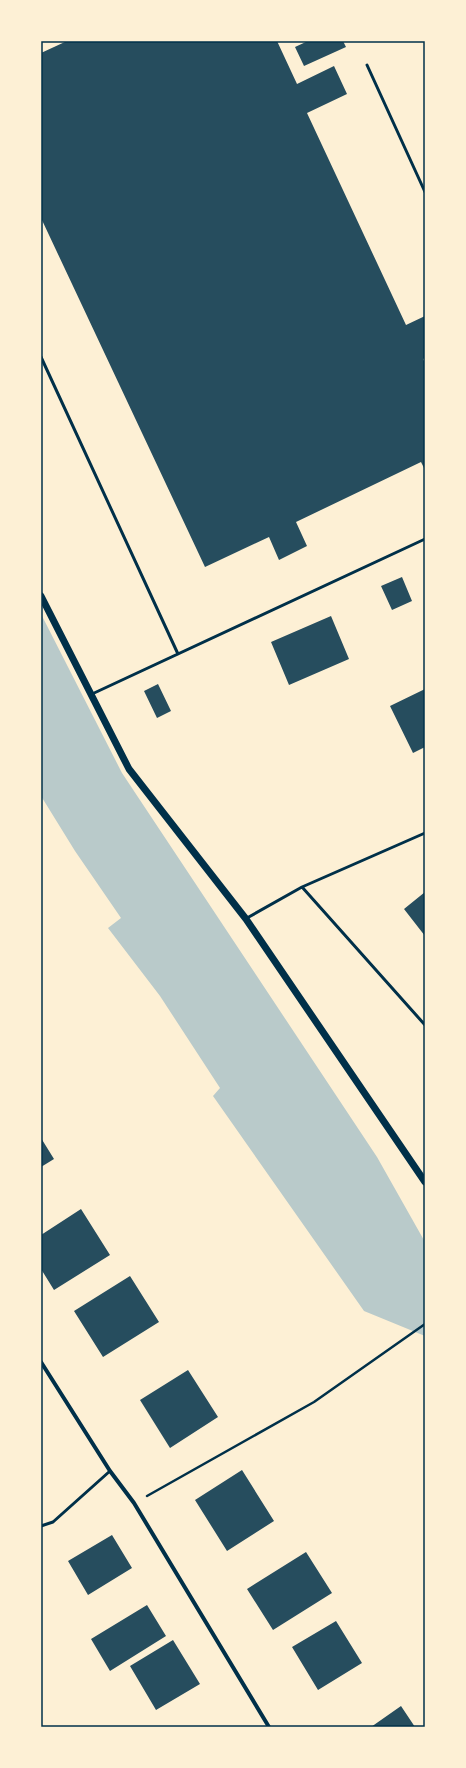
<svg xmlns="http://www.w3.org/2000/svg" width="466" height="1768" font-family="'Roboto Serif',serif">
<rect width="100%" height="100%" fill="#fdf0d5"/>
<path fill="#b9caca" d="M41,614L122,773L377,1157L425,1242V1336L364,1311L213,1096L220,1088L160,996L108,928L121,918L75,851L41,796Z"/>
<path fill="#264d5e" d="M67,41H277L297,84L334,66L347,94L307,113L406,325L425,316V358L423,359L425,363V470L421,462L296,522L307,546L279,560L269,537L205,567L41,218V53Z
M308,41H343L346,47L304,66L295,47Z
M402,577L412,601L392,610L381,586Z
M331,616L349,659L289,685L271,642Z
M158,684L171,711L157,718L144,691Z
M425,689V747L413,753L390,706Z
M425,892V936L404,909Z
M41,1138L54,1159L41,1167Z
M81,1209L110,1255L54,1290L41,1269V1235Z
M130,1276L159,1322L103,1357L74,1311Z
M188,1370L218,1417L170,1448L140,1400Z
M242,1470L274,1521L227,1551L195,1500Z
M112,1535L132,1568L88,1595L68,1561Z
M306,1552L332,1593L273,1630L247,1589Z
M147,1605L166,1636L110,1671L91,1639Z
M336,1621L362,1663L318,1690L292,1647Z
M173,1640L200,1684L156,1710L130,1666Z
M401,1706L415,1727H371Z"/>
<g fill="none" stroke-linecap="round" stroke-linejoin="round">
<path stroke="#003049" stroke-width="2.5" d="M147,1496L314,1402L425,1324"/>
<path stroke="#003049" stroke-width="3" d="M367,65L425,192
M41,357L178,654
M92,694L425,539
M302,887L425,1025
M247,918L302,887L425,833
M41,1526L53,1522L110,1471"/>
<path stroke="#003049" stroke-width="4" d="M41,1362L110,1471L134,1503L269,1727"/>
<path stroke="#003049" stroke-width="7" d="M41,596L129,769L246,919L425,1182"/>
</g>
<rect width="466" height="1768" fill="none" stroke="#fdf0d5" stroke-width="84"/>
<rect x="42" y="42" width="382" height="1684" fill="none" stroke="#003049" stroke-width="1.5"/>
</svg>
